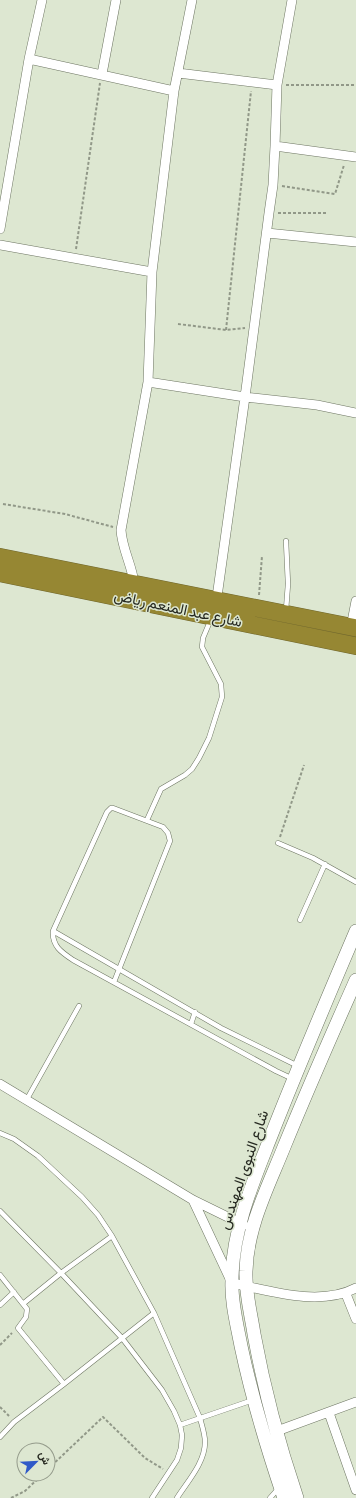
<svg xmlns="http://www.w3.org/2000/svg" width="356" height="1498" font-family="'Alegreya Sans',Vazirmatn,sans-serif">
<rect width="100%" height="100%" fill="#dde7d1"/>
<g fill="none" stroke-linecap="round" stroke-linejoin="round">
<defs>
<path id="lane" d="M286,541L288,584L286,610
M147,820L161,789L185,775L192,769L199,758L209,738L222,697L221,684L202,647L203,638L211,619
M278,843L313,858L356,882
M300,920L325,864
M53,931L221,1028L298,1066
M114,982L170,841L168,833L163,827L113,808H111L107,812L53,931C52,946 61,952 73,960L276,1071L293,1079
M191,1024L195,1012
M27,1099L79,1006
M0,1133L14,1139L38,1156L82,1197L98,1215L112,1236L154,1313L200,1418C202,1426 205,1434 205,1442C205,1463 187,1482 177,1498
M0,1211L61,1273L122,1338L162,1390L174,1411L180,1425L182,1435L181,1448L177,1460L152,1498
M0,1275L27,1309L26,1317L18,1328L64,1384
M24,1303L61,1273L112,1236
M0,1305L14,1292
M180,1425L253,1400
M0,1437L14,1422L64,1384L154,1313
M270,1498L278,1489"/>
<path id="street" d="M29,59L174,91
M178,73L277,85
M102,74L116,0
M275,146L277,85L292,0
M0,229L29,59L42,0
M267,233L356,242
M0,245L152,272
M148,382L245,397L317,405L356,413
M134,583C132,565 122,549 121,530L148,382L152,272L174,91L192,0
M216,604L245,397L269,213L273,185L275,146L356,157
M351,627L356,601
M0,1084L193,1200L244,1225
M193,1200L232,1283C270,1291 320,1307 356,1288
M346,1294L356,1319
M329,1413L356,1490
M277,1431L356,1402"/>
<path id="secondary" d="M284,1498C267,1448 252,1398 241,1346C237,1325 231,1302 232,1281C232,1230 253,1182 271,1136C298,1067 327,999 356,931
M297,1498C279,1445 264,1389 254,1334C251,1314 245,1292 246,1271C247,1227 268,1187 284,1147C307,1091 331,1036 356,980"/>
<path id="highway" d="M0,557L356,628
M0,573L356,646"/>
</defs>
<use href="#lane" stroke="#6d7562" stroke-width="5.5"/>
<use href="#street" stroke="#6d7562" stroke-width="10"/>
<use href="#secondary" stroke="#6d7562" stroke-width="14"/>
<use href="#highway" stroke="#6f662d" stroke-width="18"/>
<path stroke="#919888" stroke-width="2" stroke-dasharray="3 2" stroke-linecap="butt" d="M286,85H356
M282,186L335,194L344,165
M278,213H327
M76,249L100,83
M178,324L226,330L245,328
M226,330L251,91
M3,504L65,514L113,527
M259,595L262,556
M280,837L304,765
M0,1345L12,1333
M0,1407L9,1416
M48,1469L103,1417L145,1458L163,1469
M11,1498L25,1491L43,1474"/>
<use href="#lane" stroke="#fff" stroke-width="4.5"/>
<use href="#street" stroke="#fff" stroke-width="9"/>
<use href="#secondary" stroke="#fff" stroke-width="13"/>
<use href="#highway" stroke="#968733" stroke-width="17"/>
</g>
<g text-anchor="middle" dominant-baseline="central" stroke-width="3" stroke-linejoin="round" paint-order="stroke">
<g font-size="15" fill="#262921" stroke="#dde7d1">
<text transform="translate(178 609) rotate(12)">شارع عبد المنعم رياض</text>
<text transform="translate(244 1170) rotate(-71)">شارع النبوى المهندس</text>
</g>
</g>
<g transform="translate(36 1462) rotate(66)"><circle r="19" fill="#dde7d1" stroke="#949b8b"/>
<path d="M0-3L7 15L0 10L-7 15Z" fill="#2f59c8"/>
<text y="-6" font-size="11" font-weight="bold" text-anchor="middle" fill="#262921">ش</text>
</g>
</svg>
